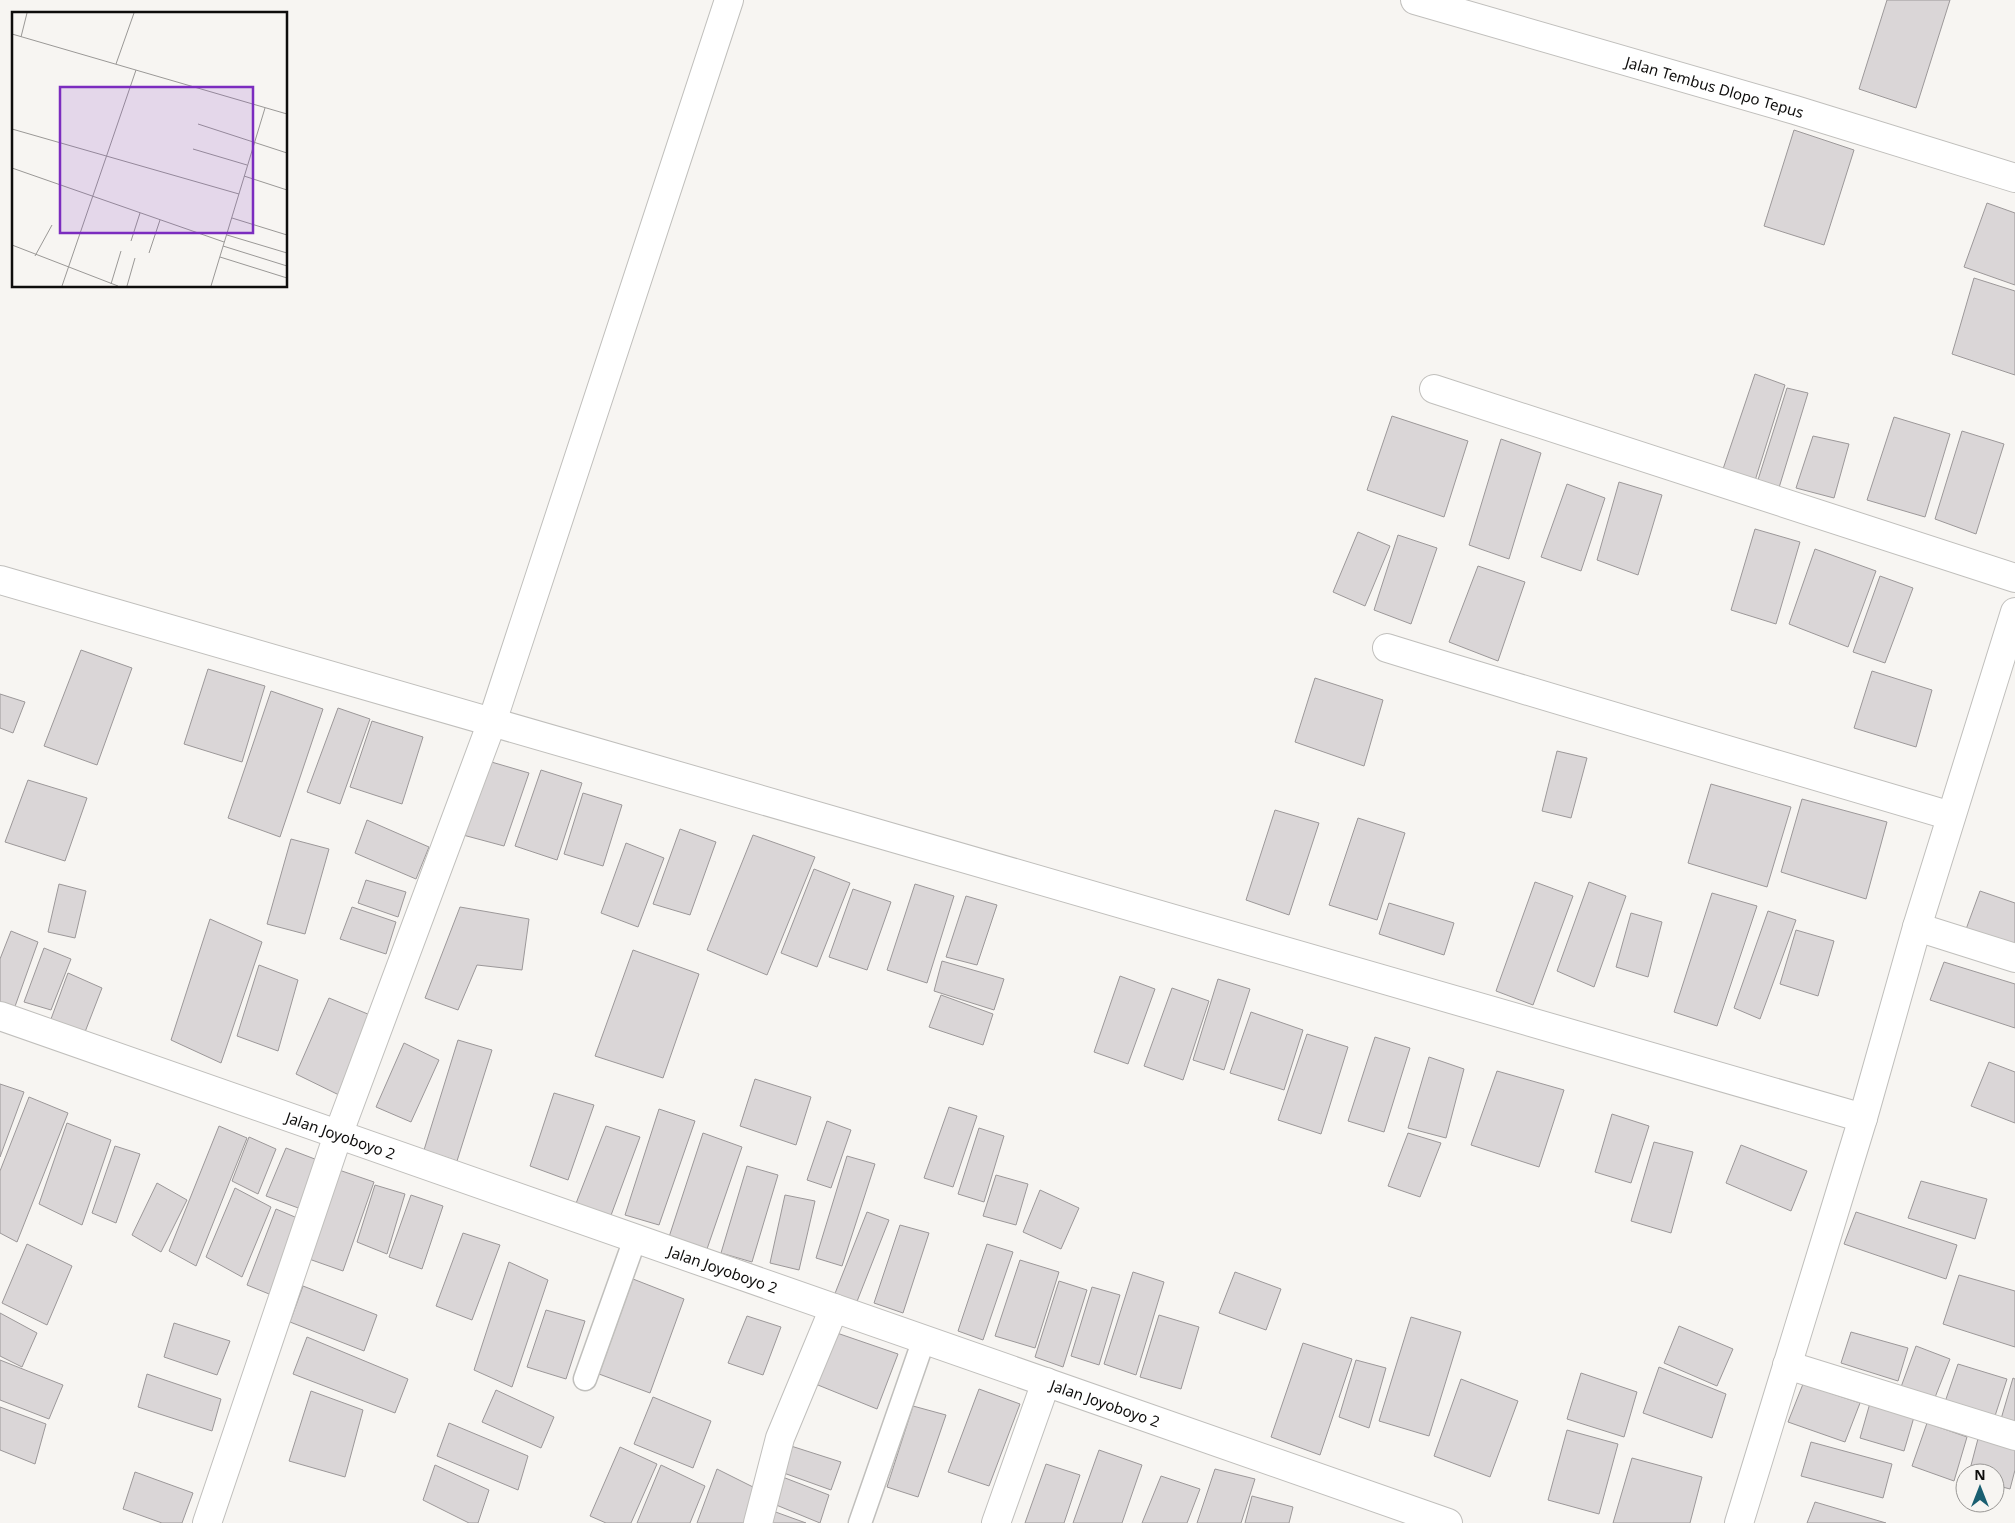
<svg xmlns="http://www.w3.org/2000/svg" width="2015" height="1523" font-family="'Noto Sans',sans-serif">
<rect width="100%" height="100%" fill="#f7f5f2"/>
<path fill="#dad6d7" stroke="#9c9899" d="M1887,0H1950L1916,108L1859,89Z
M1794,130L1854,150L1824,245L1764,226Z
M1987,203L2015,213V285L1964,267Z
M1974,278L2015,291V375L1952,354Z
M1755,374L1785,385L1753,487L1721,475Z
M1787,388L1808,393L1778,491L1757,483Z
M1392,416L1468,441L1444,517L1367,490Z
M1894,417L1950,434L1925,517L1867,500Z
M1962,431L2004,444L1976,534L1935,519Z
M1813,436L1849,444L1834,498L1796,488Z
M1501,439L1541,453L1509,559L1469,545Z
M1619,482L1662,495L1638,575L1597,560Z
M1567,484L1605,498L1581,571L1541,557Z
M1755,529L1800,542L1776,624L1731,610Z
M1358,532L1390,546L1365,606L1333,592Z
M1398,535L1437,548L1411,624L1374,610Z
M1815,549L1876,571L1848,647L1789,624Z
M1478,566L1525,582L1498,661L1449,642Z
M1880,576L1913,588L1885,663L1853,652Z
M81,650L132,668L97,765L44,746Z
M208,669L265,686L242,762L184,744Z
M1872,671L1932,690L1916,747L1854,728Z
M1315,678L1383,700L1364,766L1295,742Z
M271,691L323,709L280,837L228,818Z
M0,694L25,702L13,733L0,728Z
M338,708L370,719L340,804L307,792Z
M372,721L423,737L402,804L350,787Z
M1557,751L1587,758L1571,818L1542,811Z
M488,761L529,773L504,846L463,835Z
M541,770L582,783L557,860L515,846Z
M28,780L87,798L65,861L5,842Z
M1711,784L1791,807L1767,887L1688,863Z
M583,793L622,805L603,866L564,854Z
M1802,799L1887,822L1866,899L1781,872Z
M1275,810L1319,823L1289,915L1246,900Z
M1358,818L1405,833L1377,920L1329,905Z
M367,820L429,847L416,879L355,853Z
M680,829L716,842L690,915L653,904Z
M753,835L815,857L767,975L707,950Z
M291,839L329,849L305,934L267,924Z
M626,843L664,858L638,927L601,913Z
M814,869L850,883L817,967L781,953Z
M366,880L406,892L398,917L358,903Z
M1535,882L1573,896L1533,1005L1496,991Z
M1589,882L1626,896L1594,987L1557,971Z
M59,884L86,891L75,938L48,932Z
M915,884L954,896L927,983L887,970Z
M853,889L891,902L867,970L829,957Z
M1980,891L2015,903V950L1965,932Z
M1712,893L1757,906L1717,1026L1674,1012Z
M966,896L997,905L977,965L946,957Z
M1389,903L1454,923L1444,955L1379,934Z
M352,907L396,922L386,954L340,939Z
M460,907L529,919L522,970L477,965L458,1010L425,998Z
M1768,911L1796,920L1760,1019L1734,1008Z
M1631,913L1662,922L1648,977L1616,967Z
M210,919L262,942L221,1063L171,1040Z
M1796,930L1834,941L1818,996L1780,984Z
M11,931L38,942L13,1012L0,1008V959Z
M44,948L71,959L51,1010L24,1002Z
M633,950L699,974L663,1078L595,1056Z
M942,961L1004,979L994,1010L934,991Z
M1944,962L2015,984V1028L1930,1000Z
M259,965L298,980L278,1051L237,1036Z
M68,973L102,988L85,1032L51,1019Z
M1120,976L1155,989L1128,1064L1094,1052Z
M1218,979L1250,989L1224,1070L1193,1060Z
M1172,988L1209,1001L1183,1080L1144,1066Z
M941,995L993,1014L983,1045L929,1027Z
M329,998L375,1017L339,1095L296,1074Z
M1251,1012L1303,1030L1284,1090L1230,1073Z
M1307,1034L1348,1047L1321,1134L1278,1120Z
M1375,1037L1410,1048L1384,1132L1348,1121Z
M458,1040L492,1050L457,1161L424,1150Z
M404,1043L439,1060L411,1122L376,1107Z
M1429,1057L1464,1069L1446,1138L1408,1128Z
M1989,1062L2015,1072V1123L1971,1106Z
M1497,1071L1564,1090L1539,1167L1471,1145Z
M755,1079L811,1097L796,1145L740,1126Z
M0,1084L24,1092L0,1157Z
M554,1093L594,1105L568,1180L530,1166Z
M29,1097L68,1113L17,1242L0,1233V1171Z
M949,1107L977,1116L953,1187L924,1178Z
M659,1109L695,1121L659,1225L625,1215Z
M1612,1114L1649,1126L1631,1183L1595,1172Z
M827,1121L851,1130L831,1188L807,1180Z
M67,1123L111,1140L82,1225L39,1204Z
M219,1126L247,1138L196,1266L169,1251Z
M606,1126L640,1137L610,1218L575,1206Z
M979,1128L1004,1136L984,1202L958,1194Z
M703,1133L742,1147L707,1249L669,1237Z
M1408,1133L1441,1143L1420,1197L1388,1186Z
M249,1137L276,1149L258,1194L232,1181Z
M1654,1142L1693,1152L1671,1233L1631,1221Z
M1741,1145L1807,1171L1791,1211L1726,1183Z
M115,1146L140,1154L116,1223L92,1213Z
M286,1148L320,1161L301,1209L266,1196Z
M847,1156L875,1164L842,1266L816,1258Z
M747,1166L778,1175L752,1262L721,1253Z
M339,1170L374,1182L343,1271L309,1259Z
M996,1175L1028,1184L1016,1225L983,1216Z
M1921,1181L1987,1199L1975,1239L1908,1218Z
M157,1183L187,1200L161,1252L132,1235Z
M375,1185L405,1194L387,1254L357,1242Z
M235,1188L271,1207L242,1277L206,1257Z
M1040,1190L1079,1208L1061,1249L1023,1232Z
M411,1195L443,1206L422,1269L389,1257Z
M785,1195L815,1201L799,1270L770,1263Z
M276,1209L302,1220L274,1296L247,1285Z
M867,1212L889,1220L856,1304L834,1296Z
M1856,1212L1957,1245L1946,1279L1844,1244Z
M900,1225L929,1233L903,1313L874,1303Z
M463,1233L500,1245L472,1320L436,1306Z
M27,1244L72,1266L47,1325L2,1303Z
M987,1244L1013,1252L983,1340L958,1331Z
M1020,1260L1059,1272L1035,1348L995,1336Z
M509,1262L548,1280L512,1387L474,1370Z
M1133,1272L1164,1282L1136,1375L1104,1364Z
M1235,1272L1281,1289L1266,1330L1219,1313Z
M1959,1275L2015,1291V1347L1943,1324Z
M633,1279L684,1299L650,1393L599,1374Z
M1059,1281L1087,1290L1063,1367L1035,1357Z
M303,1286L377,1315L364,1351L290,1322Z
M1092,1287L1120,1295L1099,1365L1071,1356Z
M546,1310L585,1321L566,1379L527,1367Z
M0,1313L37,1333L22,1367L0,1356Z
M1159,1315L1199,1327L1181,1389L1140,1377Z
M747,1316L781,1327L763,1375L728,1363Z
M1411,1317L1461,1332L1429,1436L1379,1421Z
M174,1323L230,1341L217,1375L164,1357Z
M1679,1326L1733,1349L1717,1386L1664,1363Z
M834,1332L898,1354L877,1409L813,1383Z
M1851,1332L1908,1348L1898,1381L1841,1363Z
M307,1337L408,1379L395,1413L293,1374Z
M1303,1343L1352,1359L1320,1455L1271,1437Z
M1916,1346L1950,1359L1934,1400L1901,1387Z
M0,1360L63,1385L49,1419L0,1400Z
M1356,1360L1386,1368L1369,1428L1339,1417Z
M1958,1364L2007,1379L1994,1419L1945,1402Z
M1659,1367L1726,1394L1712,1438L1643,1413Z
M1581,1373L1637,1392L1624,1437L1567,1419Z
M147,1374L221,1399L212,1431L138,1407Z
M2013,1378L2015,1379V1423L2001,1419Z
M1461,1379L1518,1401L1490,1477L1434,1456Z
M1803,1384L1860,1403L1845,1442L1788,1422Z
M979,1389L1020,1404L989,1486L948,1472Z
M496,1390L554,1417L541,1448L482,1422Z
M311,1391L363,1410L345,1477L289,1461Z
M653,1397L711,1421L693,1468L634,1444Z
M1870,1403L1914,1417L1904,1451L1860,1438Z
M913,1406L946,1415L918,1497L887,1487Z
M0,1407L46,1424L35,1464L0,1450Z
M449,1423L528,1456L518,1490L437,1456Z
M1927,1423L1967,1437L1954,1481L1912,1466Z
M1567,1430L1618,1444L1599,1514L1548,1500Z
M1979,1435L2015,1445V1470L2010,1489L1995,1485V1473H1969Z
M1811,1442L1892,1464L1883,1498L1801,1476Z
M791,1446L841,1462L831,1490L781,1472Z
M620,1447L657,1464L631,1523H606L590,1516Z
M1099,1450L1142,1465L1122,1523H1073Z
M1632,1458L1702,1477L1690,1523H1613Z
M1046,1464L1080,1475L1064,1523H1025Z
M435,1465L489,1490L478,1523H469L423,1500Z
M661,1465L705,1486L690,1523H637Z
M717,1469L761,1491L749,1523H697Z
M1215,1469L1255,1479L1241,1523H1197Z
M135,1472L193,1493L182,1523H162L123,1509Z
M780,1476L829,1495L820,1523L769,1502Z
M1161,1476L1200,1489L1187,1523H1142Z
M1252,1496L1293,1507L1289,1523H1245Z
M1815,1502L1886,1523H1807Z
M770,1510L806,1523H764Z"/>
<g fill="none" stroke-linecap="round" stroke-linejoin="round">
<defs>
<path id="service" d="M585,1379L635,1239
M860,1523L924,1339"/>
<g id="minor">
<path id="s1" d="M1415,0L1795,110L2015,178"/>
<path d="M1434,389L2015,578"/>
<path d="M0,580L1863,1118"/>
<path d="M1387,648C1574,706 1763,760 1951,816"/>
<path d="M1917,927L2015,958"/>
<path id="s2" d="M0,1016L1448,1523"/>
<path d="M1787,1365L2015,1436"/>
<path d="M207,1523L338,1135L492,722L729,0"/>
<path d="M758,1523L780,1438L834,1308"/>
<path d="M996,1523L1046,1382"/>
<path d="M1739,1523L1863,1118L1917,927L2015,612"/>
</g>
</defs>
<use href="#service" stroke="#c0bfbc" stroke-width="25"/>
<use href="#minor" stroke="#c0bfbc" stroke-width="30"/>
<use href="#service" stroke="#fff" stroke-width="22"/>
<use href="#minor" stroke="#fff" stroke-width="28"/>
</g>
<g text-anchor="middle" dominant-baseline="central" stroke-width="4" stroke-linejoin="round" paint-order="stroke">
<g font-size="15" fill="#0e0d0c" stroke="#f7f5f2">
<text stroke="none"><textPath href="#s1" startOffset="312">Jalan Tembus Dlopo Tepus</textPath></text>
<text stroke="none"><textPath href="#s2" startOffset="361">Jalan Joyoboyo 2</textPath></text>
<text stroke="none"><textPath href="#s2" startOffset="766">Jalan Joyoboyo 2</textPath></text>
<text stroke="none"><textPath href="#s2" startOffset="1171">Jalan Joyoboyo 2</textPath></text>
</g>
</g>
<g transform="translate(12 12)">
<rect width="275" height="275" fill="#f7f5f2"/>
<path fill="none" stroke="#9a9896" stroke-width="1" d="M0,22L275,102M9,25L15,1M104,52L122,1M186,112L275,141M0,117L227,182M181,137L235,153M0,156L212,230M232,164L275,178M220,206L275,223M215,223L275,241M119,229L128,201M0,233L106,274M211,234L275,254M137,241L148,208M23,244L40,213M208,245L275,266M99,272L109,239M50,274L124,58M115,274L123,246M199,274L253,96"/>
<path fill="#7b2cbf" fill-opacity="0.15" stroke="#7b2cbf" stroke-width="2.5" d="M48,75H241V221H48Z"/>
<rect width="275" height="275" fill="none" stroke="#0e0d0c" stroke-width="2.5"/>
</g>
<g transform="translate(1980 1488)"><circle r="24" fill="#f7f5f2" stroke="#9a9896"/>
<path d="M0-4L9 19L0 12L-9 19Z" fill="#1a5f71"/>
<text y="-8" font-size="14" font-weight="bold" text-anchor="middle" fill="#0e0d0c">N</text>
</g>
</svg>
